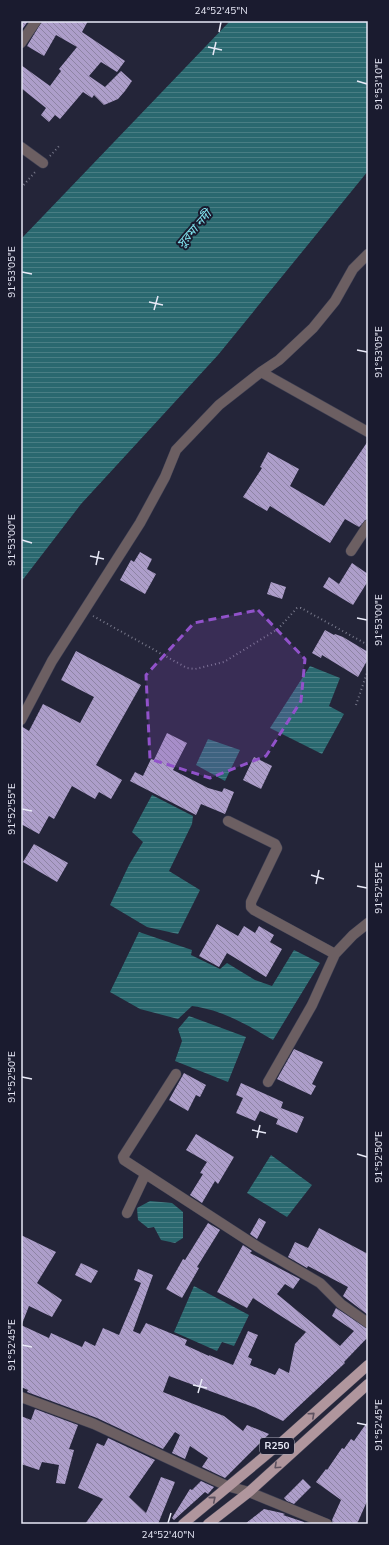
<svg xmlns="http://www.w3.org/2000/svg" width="389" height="1545" font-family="'Nunito Sans','Noto Sans Bengali',sans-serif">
<defs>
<pattern id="water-rules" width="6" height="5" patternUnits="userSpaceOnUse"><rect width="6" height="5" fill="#2a686f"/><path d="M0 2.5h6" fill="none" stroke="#497e84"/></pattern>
<pattern id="building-back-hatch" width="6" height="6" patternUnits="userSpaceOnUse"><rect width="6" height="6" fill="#ad9eca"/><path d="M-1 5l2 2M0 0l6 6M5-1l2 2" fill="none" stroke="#8e84a4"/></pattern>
</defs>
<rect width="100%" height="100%" fill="#242539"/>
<path fill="url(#water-rules)" d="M230,21H368V171L218,355L81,504L21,582V239Z
M310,666L340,678L329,706L344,714L322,754L270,728Z
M208,739L240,750L225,781L196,765Z
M152,795L193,816L192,824L169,871L200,890L178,934L147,927L110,905L129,865L143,842L132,832Z
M139,932L192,950L191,955L220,969L227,963L255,980L272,986L294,950L320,963L273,1040C247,1025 223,1010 192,1006L178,1019L140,1009L110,992Z
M189,1016L246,1037L228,1082L175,1061L182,1041L178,1029Z
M271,1155L312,1185L287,1217L247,1193Z
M150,1201L172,1203L183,1212V1238L175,1243L161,1240L154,1227L148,1228L138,1220L137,1208Z
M194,1286L249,1315L234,1346L222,1342L217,1351L174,1332Z"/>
<path fill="url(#building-back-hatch)" d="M21,21H28L21,31Z
M42,21H88L82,32L125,61L117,72L101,62L89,76L105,87L121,71L132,81L125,91L118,99L104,105L94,95L92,98L83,92L60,119L55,115L49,122L41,115L46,108L21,88V65L50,86L61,71L59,69L77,47L56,35L44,56L27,46Z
M368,441V518L359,527L345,519L330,543L270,506L267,511L243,497L262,468L260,467L268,452L299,469L290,486L324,506Z
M140,552L152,559L147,569L156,574L145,594L120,580L131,560L134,562Z
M352,563L368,574V581L353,605L323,587L329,577L339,584Z
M271,582L286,587L282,599L267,594Z
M325,630L334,635L335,634L343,637L368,652V659L358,677L322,655L321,658L312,653Z
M76,651L141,685L96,765L122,780L111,799L99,792L95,799L72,786L54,819L49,816L39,834L21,824V726L29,731L43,704L80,723L94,697L61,680Z
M167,733L187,743L173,770L208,788L222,792L224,788L234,792L225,814L201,804L196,815L130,781L135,772L143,776L151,759L154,760Z
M254,757L272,766L261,789L243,780Z
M34,844L68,863L57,882L23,862Z
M217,924L238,936L244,926L255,933L259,926L274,935L270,942L282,949L266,977L227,953L219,967L199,956Z
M294,1049L323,1062L312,1084L316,1086L311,1095L277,1079Z
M184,1073L206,1085L200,1097L196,1095L188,1111L169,1100Z
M241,1083L283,1102L281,1108L304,1117L297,1133L276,1124L278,1119L260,1111L255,1121L236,1113L243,1098L236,1095Z
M196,1134L234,1157L218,1184L215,1181L202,1203L190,1195L203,1174L200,1173L207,1162L186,1150Z
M259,1218L266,1222L257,1239L250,1234Z
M208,1223L220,1230L197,1267L199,1268L182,1298L166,1289L183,1259L185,1260Z
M319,1228L368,1254V1315L343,1296L348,1287L308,1266L307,1268L288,1257L295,1242L308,1248Z
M21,1235L56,1252L37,1283L62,1300L52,1317L29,1306L22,1324Z
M243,1245L252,1251L250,1253L300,1279L293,1289L285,1284L277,1294L340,1346L354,1331L332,1316L336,1308L368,1329V1337L344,1362L345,1363L283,1421L256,1408L169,1376L163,1392L224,1416L243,1431L247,1425L269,1434L225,1478L202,1467L208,1458L190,1446L185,1459L172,1453L180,1435L175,1432L163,1449L97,1418L27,1392L28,1390L21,1387V1325L49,1338L51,1333L82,1347L85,1341L95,1346L103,1328L119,1335L141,1283L134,1280L138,1269L153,1275L133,1331L140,1334L146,1323L187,1340L185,1345L209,1356V1355L233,1365L248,1331L258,1335L248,1357L252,1359L250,1365L275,1375L279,1368L289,1373L295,1344L306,1332L253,1298L247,1308L217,1292Z
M81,1263L98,1271L91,1283L75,1275Z
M35,1409L78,1425L69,1449L74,1450L65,1484L56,1483L59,1465L42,1462L39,1470L21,1464V1416L31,1420Z
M368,1421V1499L357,1524H333L332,1520L341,1500L316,1482L326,1469L327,1470L342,1448L344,1449L351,1439L354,1441Z
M108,1438L155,1460L129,1497L146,1513L161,1477L175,1482L158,1524H85L103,1499L78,1488L97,1443L104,1446Z
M303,1479L311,1487L294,1504L287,1501L284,1498Z
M201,1481L214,1487L208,1494L205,1492L174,1520L172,1518L190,1489L192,1490Z
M264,1509L282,1513L285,1514L283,1515L304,1522V1524H245Z"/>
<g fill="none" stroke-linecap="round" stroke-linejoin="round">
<defs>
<path id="minor" d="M21,43L36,21
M21,147L43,163
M261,372L279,360L313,328L335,301L353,269L368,254
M351,551L368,525
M21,720L52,661L140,523L165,477L176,450L219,405L261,372L368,432
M228,821L275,844L277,848L251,902V907L254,910L335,954
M176,1074L123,1157L124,1160L258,1247L320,1283L341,1304L368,1323
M268,1082L312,1005L335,954L353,935L368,923
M127,1213L145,1175
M21,1397L94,1424L227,1486L249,1492"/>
<path id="tertiary" d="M249,1492L327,1524"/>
<path id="primary" d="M183,1524L283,1441L368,1365
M208,1524L249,1492L368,1384"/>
</defs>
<use href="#minor" stroke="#3f4054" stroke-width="11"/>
<use href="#tertiary" stroke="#3f4054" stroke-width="11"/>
<use href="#primary" stroke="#3f4054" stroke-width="11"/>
<path stroke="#78798b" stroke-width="2" stroke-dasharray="1 3" stroke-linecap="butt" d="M50,156L60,145
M21,188L36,171
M93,616L187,668L195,669L224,662L278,629L297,608H301L368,645
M356,705L368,670"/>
<use href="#minor" stroke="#6c5f62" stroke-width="10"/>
<use href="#tertiary" stroke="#6c5f62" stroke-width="10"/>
<use href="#primary" stroke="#b0969d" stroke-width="10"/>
</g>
<defs><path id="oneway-chevron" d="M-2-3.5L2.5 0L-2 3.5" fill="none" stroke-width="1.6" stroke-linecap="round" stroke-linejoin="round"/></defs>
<g stroke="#5e5260">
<use href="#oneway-chevron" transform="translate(312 1415) rotate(-42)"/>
<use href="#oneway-chevron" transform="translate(277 1466) rotate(137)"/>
<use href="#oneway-chevron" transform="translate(213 1499) rotate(-40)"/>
</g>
<path fill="#9152ca" fill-opacity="0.2" stroke="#9152ca" stroke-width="3" stroke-dasharray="8 5" stroke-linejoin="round" d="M258,610L305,659L301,701L266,756L210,778L150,759L146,675L194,623Z"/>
<path fill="none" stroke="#e8e9f7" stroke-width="1.5" d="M219,32L221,22M208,47L222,50M213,55L216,42M357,81L367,84M22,272L32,274M149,302L163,305M154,310L158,296M357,350L367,352M22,540L32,543M90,556L104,559M96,565L99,551M357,618L367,620M22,809L32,811M311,875L324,879M316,884L319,870M357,886L367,888M22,1077L32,1079M252,1130L266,1133M257,1138L260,1125M357,1154L367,1157M22,1345L32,1347M193,1385L207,1388M198,1393L202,1379M357,1423L367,1425M168,1523L171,1513"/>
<g text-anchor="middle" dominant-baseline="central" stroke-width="4" stroke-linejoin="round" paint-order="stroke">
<rect fill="#1a1b2f" stroke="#aaabbb" stroke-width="1" x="260" y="1438" width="34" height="16" rx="3"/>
<g font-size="10" font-weight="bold" fill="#e8e9f7">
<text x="277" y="1446">R250</text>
</g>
<g font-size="12" font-style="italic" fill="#82e5f0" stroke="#1a1b2f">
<text transform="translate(194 229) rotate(-49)">সুরমা নদী</text>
</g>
</g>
<rect width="389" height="1545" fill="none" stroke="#1a1b2f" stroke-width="44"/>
<rect x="22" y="22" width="345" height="1501" fill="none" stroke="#e8e9f7" stroke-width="1.5"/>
<g font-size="10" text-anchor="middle" fill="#e8e9f7">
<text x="221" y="14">24°52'45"N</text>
<text transform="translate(378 84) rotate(-90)" y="4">91°53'10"E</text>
<text transform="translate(11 272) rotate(-90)" y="4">91°53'05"E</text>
<text transform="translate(378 352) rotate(-90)" y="4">91°53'05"E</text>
<text transform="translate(11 540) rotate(-90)" y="4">91°53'00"E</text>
<text transform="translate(378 620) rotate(-90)" y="4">91°53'00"E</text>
<text transform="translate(11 809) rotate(-90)" y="4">91°52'55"E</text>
<text transform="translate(378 888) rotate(-90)" y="4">91°52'55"E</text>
<text transform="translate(11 1077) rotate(-90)" y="4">91°52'50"E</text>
<text transform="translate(378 1157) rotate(-90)" y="4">91°52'50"E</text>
<text transform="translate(11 1345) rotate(-90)" y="4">91°52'45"E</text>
<text transform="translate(378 1425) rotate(-90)" y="4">91°52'45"E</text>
<text x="168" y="1538">24°52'40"N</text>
</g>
</svg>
